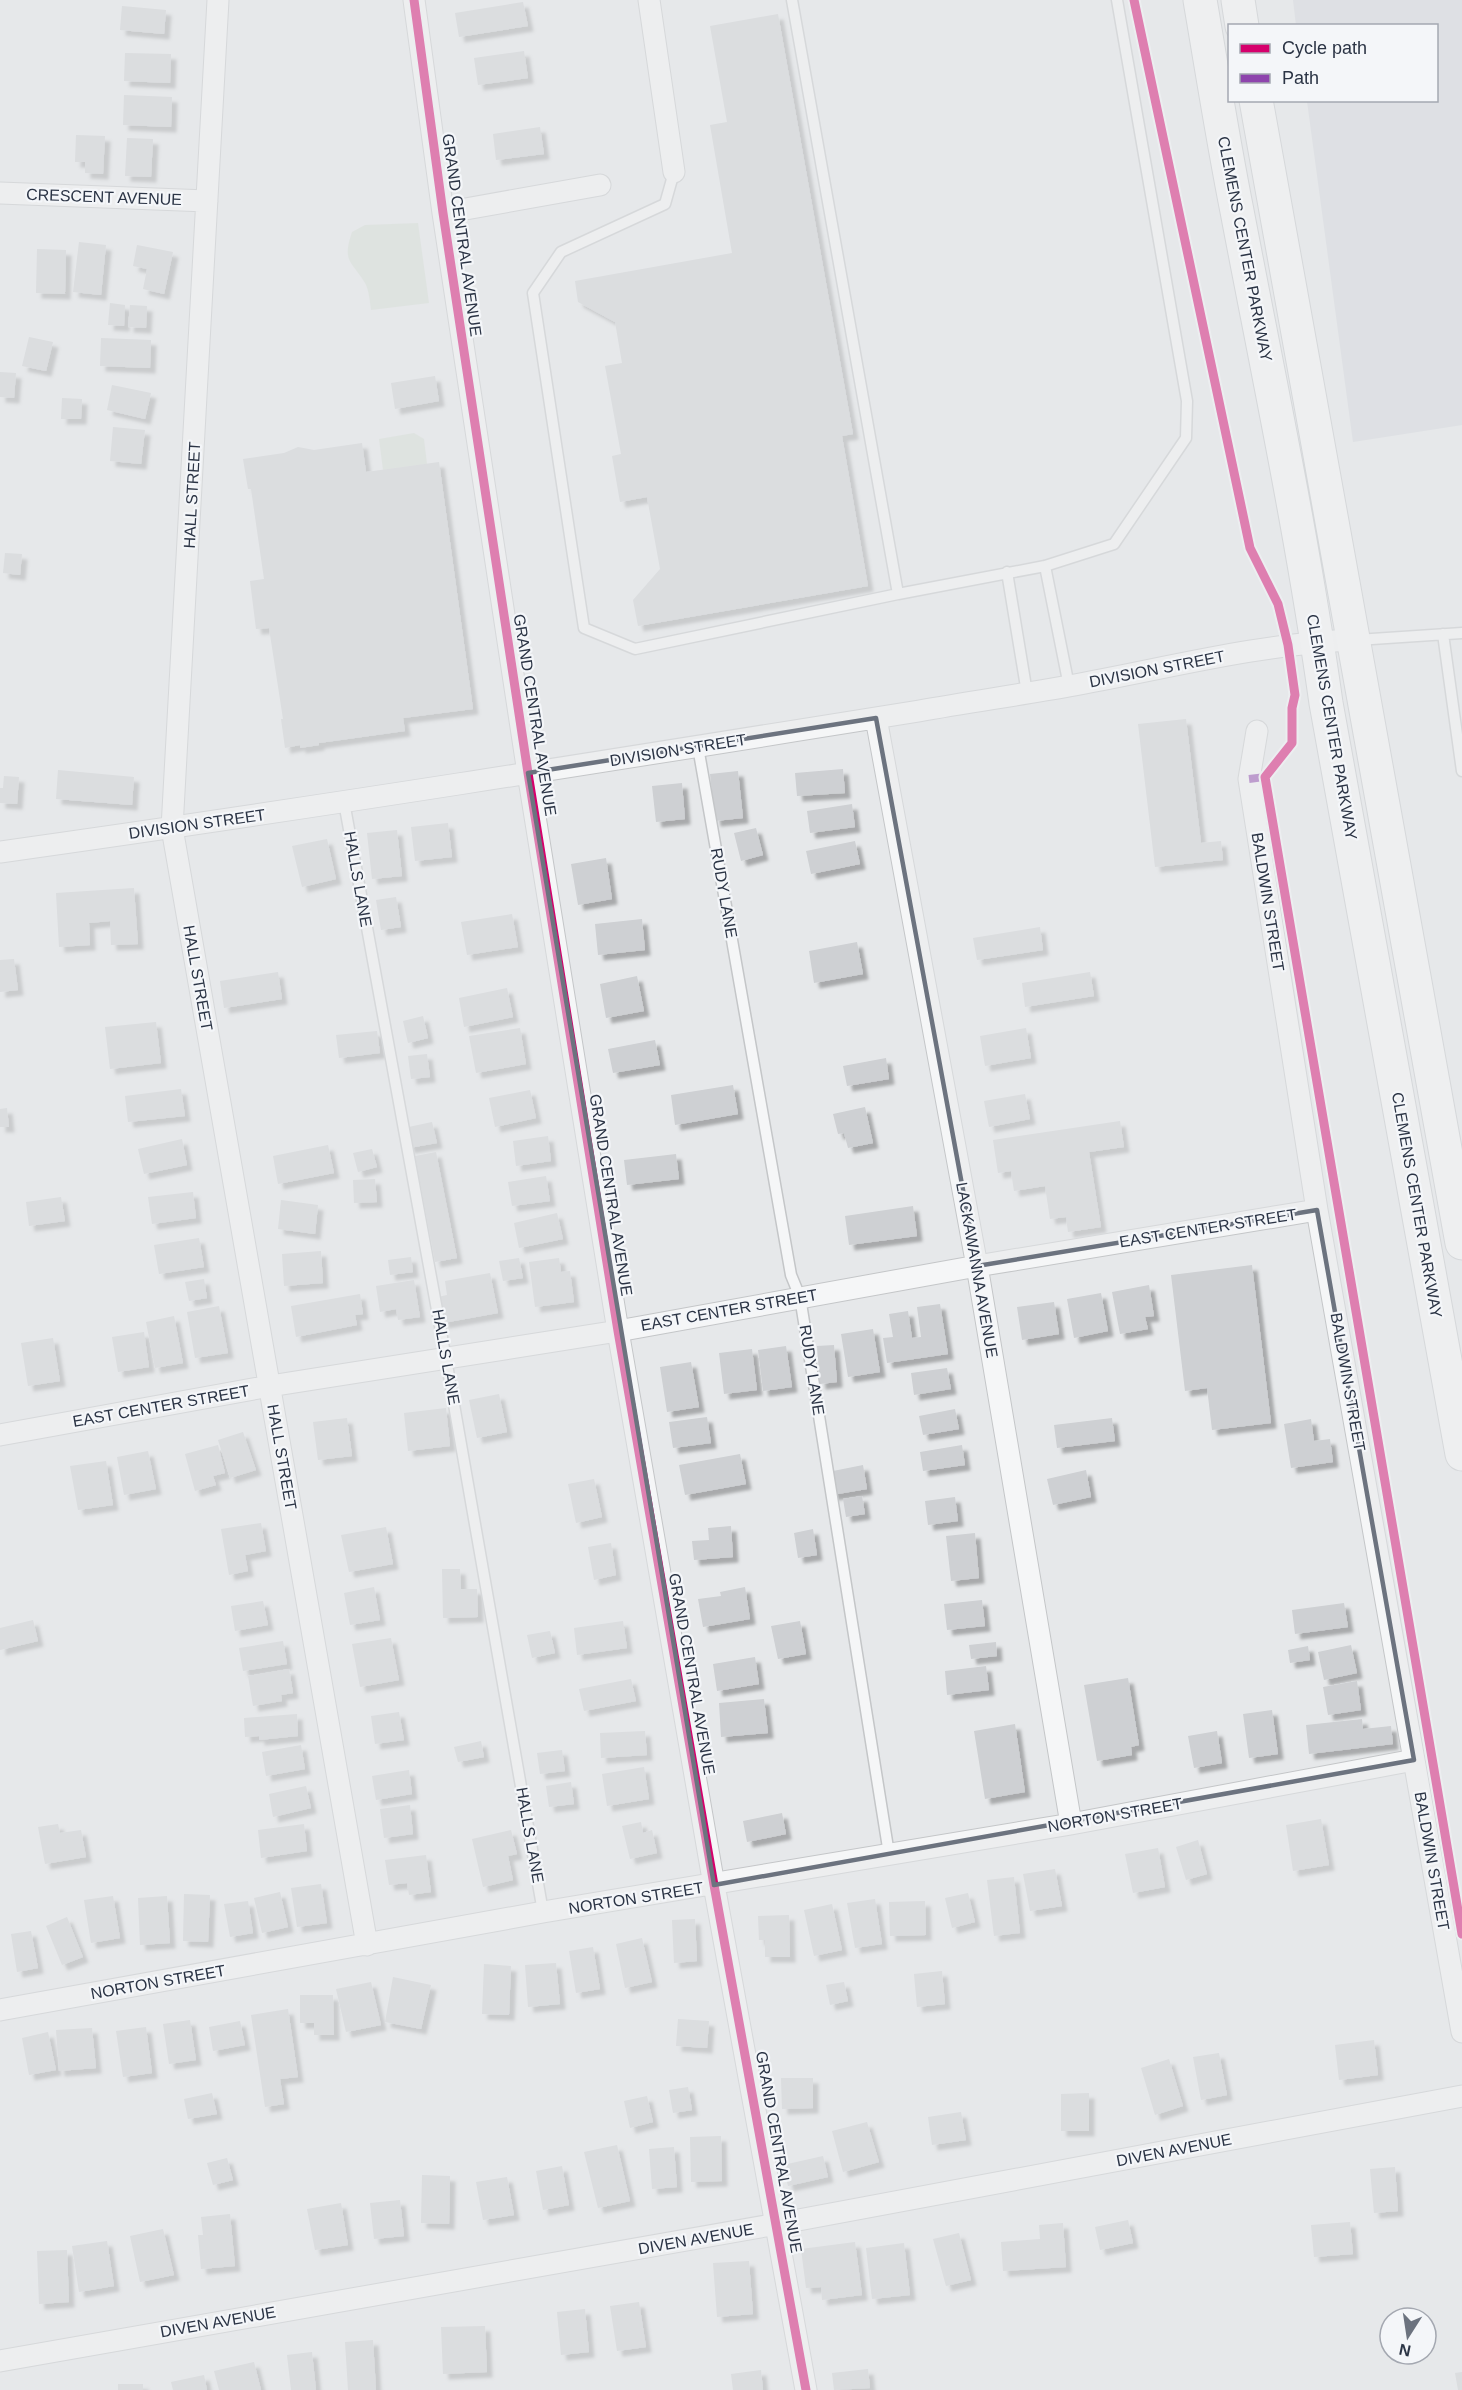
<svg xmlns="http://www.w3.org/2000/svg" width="1462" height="2390" font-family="Arial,sans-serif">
<defs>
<filter id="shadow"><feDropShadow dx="5.5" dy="5.5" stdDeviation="1.5" flood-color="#0004"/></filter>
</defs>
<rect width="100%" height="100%" fill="#e6e8ea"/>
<path fill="#d4d7dd" d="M1293,0H1462V425L1353,442L1307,101L1436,100V26L1296,25Z"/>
<path fill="#d6ded6" d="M418,223L429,303L371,310C370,302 369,290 365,283C351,260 342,262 352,232L365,225Z
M414,433L424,439L427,464L383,470L379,439Z"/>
<path fill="#ced0d3" filter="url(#shadow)" d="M523,2L528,26L459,37L455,13Z
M122,6L166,10L164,34L120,30Z
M778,14L853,434L842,436L868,586L638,626L633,600L660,569L647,497L620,502L612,456L621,454L605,366L622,363L615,322L578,302L575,281L732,253L710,125L727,122L710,26Z
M524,51L528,78L478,85L474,58Z
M125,53L171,54L170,83L124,81Z
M124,95L172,97L171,127L123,125Z
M540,127L544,154L496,160L493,134Z
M76,135L105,136L103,174L85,173V162H75Z
M127,138L153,139L151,177L125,176Z
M79,242L106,245L101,295L73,292Z
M137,245L173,252L164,294L143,289L147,269L133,266Z
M37,249L66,250L65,294L36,293Z
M110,303L125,305L124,326L108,325Z
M130,305L147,306L146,328L128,327Z
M29,337L53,342L46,371L22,366Z
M101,338L151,340L150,368L100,366Z
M0,372L16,373L14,398L0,397Z
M435,376L439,401L395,409L391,383Z
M112,385L151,393L145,419L107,410Z
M62,398L82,399L81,419H61Z
M113,427L145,430L141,464L110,461Z
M362,443L366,472L439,462L473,709L403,718L405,731L319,743V745L300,748V745L285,748L281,719H283L269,628L256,629L250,581L264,579L251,489H248L243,459L284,453L298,447L314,450Z
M5,553L22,554L20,575L3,573Z
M1186,719L1201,843L1221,841L1223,860L1155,867L1138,724Z
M843,769L845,793L797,796L795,773Z
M58,770L134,777L132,805L56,799Z
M738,771L743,818L715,821L710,774Z
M4,776L19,777L17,804L0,803V788H3Z
M682,783L685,819L656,822L652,786Z
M852,804L855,827L810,833L807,811Z
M448,823L452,857L415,861L411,827Z
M756,828L763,855L741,861L734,833Z
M397,830L402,876L372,879L367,833Z
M327,839L336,879L302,887L292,846Z
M855,841L860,864L811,874L806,851Z
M606,858L612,899L578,905L571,864Z
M134,888L138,944L111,945L110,921L89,923L90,945L59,947L56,893Z
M396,897L401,927L381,930L376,900Z
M512,914L518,947L467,955L461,922Z
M642,919L645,950L598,955L595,924Z
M1040,927L1043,950L977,960L973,938Z
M857,942L863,974L814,983L809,951Z
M14,959L18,990L0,992V960Z
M278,972L282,999L224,1008L220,981Z
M1090,972L1094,996L1025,1007L1022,983Z
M637,976L644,1011L606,1018L600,984Z
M507,988L513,1017L464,1027L459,998Z
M423,1016L428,1038L408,1043L403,1021Z
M156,1022L161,1063L110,1069L105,1027Z
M520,1028L526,1064L476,1073L469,1036Z
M1026,1028L1031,1058L985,1066L980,1036Z
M377,1031L380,1053L339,1058L336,1035Z
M655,1040L660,1065L613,1073L608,1049Z
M427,1054L430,1077L411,1079L408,1056Z
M886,1058L889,1079L847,1086L843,1066Z
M733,1085L738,1114L675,1125L671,1095Z
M181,1089L185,1116L128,1122L125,1096Z
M530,1090L536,1118L495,1127L489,1098Z
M1025,1094L1030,1119L989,1127L984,1101Z
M865,1107L873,1143L848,1148L844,1133L838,1134L833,1114Z
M7,1108L9,1127H0V1109Z
M1120,1121L1124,1147L1089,1152L1101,1227L1068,1232L1066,1217L1050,1219L1045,1186L1014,1191L1011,1171L998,1173L993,1140Z
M432,1122L437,1143L409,1148L404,1128Z
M548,1136L551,1161L516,1166L513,1141Z
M182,1139L187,1165L144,1174L138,1149Z
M328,1145L334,1173L278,1184L273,1156Z
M372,1149L377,1167L358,1172L353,1153Z
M436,1152L457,1258L435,1262L415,1156Z
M676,1154L679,1179L627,1185L624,1160Z
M546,1176L550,1201L512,1206L508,1182Z
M375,1179L377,1202L354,1203L353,1180Z
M193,1192L196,1218L152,1224L148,1197Z
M61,1197L65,1221L29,1226L26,1202Z
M281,1200L318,1205L315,1234L278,1229Z
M913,1206L917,1236L849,1245L845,1216Z
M557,1213L563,1239L519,1248L514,1223Z
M199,1238L204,1267L159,1274L154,1245Z
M321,1251L323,1283L284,1286L282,1254Z
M411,1257L413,1272L390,1275L388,1260Z
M519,1258L523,1278L503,1281L499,1261Z
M559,1258L561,1272L570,1271L574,1302L535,1307L529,1262Z
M1252,1265L1271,1423L1212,1430L1207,1388L1185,1391L1171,1275Z
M490,1273L498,1313L443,1323L438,1297L447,1295L445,1281Z
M204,1279L207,1298L189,1301L185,1282Z
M414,1280L420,1317L398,1320L396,1309L380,1312L376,1286Z
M1149,1285L1154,1316L1145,1317L1148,1329L1120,1334L1112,1292Z
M1101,1293L1108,1331L1074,1338L1067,1299Z
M360,1294L363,1314L355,1315L357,1325L296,1337L291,1306Z
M1054,1302L1059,1334L1022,1340L1017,1307Z
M940,1304L948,1354L887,1363L883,1338L893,1337L889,1314L908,1311L912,1338L921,1337L917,1307Z
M219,1306L228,1353L195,1358L187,1312Z
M174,1316L183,1363L155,1368L146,1322Z
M873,1329L880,1372L848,1377L841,1334Z
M144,1332L149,1367L118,1372L112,1337Z
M53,1338L60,1381L28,1386L21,1343Z
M834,1345L837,1382L820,1384L817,1346Z
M786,1346L792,1387L763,1391L758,1350Z
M752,1349L757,1390L724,1394L719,1353Z
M691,1362L699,1407L667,1412L660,1367Z
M947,1368L951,1389L914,1395L911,1373Z
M499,1394L507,1432L477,1438L469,1400Z
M446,1408L450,1446L408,1451L404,1413Z
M955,1409L959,1429L923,1435L919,1416Z
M707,1417L711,1443L673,1448L669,1422Z
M347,1418L352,1456L318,1460L313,1422Z
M1112,1418L1115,1441L1057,1448L1054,1425Z
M1311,1419L1314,1441L1330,1439L1333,1462L1291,1468L1284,1424Z
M243,1432L256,1470L230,1478L218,1440Z
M218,1445L225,1473L213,1476L216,1485L195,1491L185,1454Z
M962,1445L965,1465L923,1471L920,1452Z
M148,1451L156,1489L124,1495L117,1457Z
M740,1454L746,1484L685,1495L679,1465Z
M106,1461L113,1505L78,1510L70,1466Z
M863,1465L867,1489L832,1495L828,1472Z
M1086,1470L1091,1497L1053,1505L1047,1479Z
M594,1479L602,1517L576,1523L568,1484Z
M862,1496L865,1514L846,1517L843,1499Z
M955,1497L958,1521L928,1525L925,1501Z
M261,1523L266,1551L245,1555L248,1571L229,1575L221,1529Z
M731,1526L733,1557L694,1560L692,1541L709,1540L708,1528Z
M386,1527L393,1564L349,1572L341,1535Z
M813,1529L817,1555L798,1558L794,1533Z
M975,1533L979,1578L951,1581L946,1536Z
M611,1543L616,1575L594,1580L588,1547Z
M442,1569H460L461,1589H477L478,1617L443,1618Z
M374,1587L380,1620L350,1625L344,1593Z
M745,1587L750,1619L703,1627L698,1599L721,1596L720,1592Z
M982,1600L985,1626L947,1630L944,1604Z
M263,1601L268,1625L235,1631L231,1606Z
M1344,1603L1348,1627L1295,1634L1292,1610Z
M33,1620L38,1641L0,1650V1628Z
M623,1621L627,1648L577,1655L574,1628Z
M800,1621L806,1654L778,1659L771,1626Z
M550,1631L555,1653L532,1658L527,1635Z
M391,1638L399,1680L360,1687L352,1644Z
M283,1641L287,1664L243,1671L239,1648Z
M996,1642L997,1656L971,1659L969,1645Z
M1351,1645L1357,1673L1324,1680L1318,1652Z
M1308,1646L1310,1660L1290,1663L1288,1650Z
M755,1657L759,1684L717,1691L713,1664Z
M986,1666L989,1690L947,1695L945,1671Z
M289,1669L293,1693L281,1695L282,1701L253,1706L248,1676Z
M1128,1678L1139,1745L1131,1747L1132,1755L1097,1761L1084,1685Z
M631,1679L636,1701L584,1711L579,1689Z
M1357,1681L1361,1710L1328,1715L1323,1687Z
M764,1699L768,1733L721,1737L719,1703Z
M1272,1710L1278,1754L1249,1758L1243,1714Z
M399,1712L404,1740L375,1744L371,1716Z
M297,1714L298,1736L259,1740V1736L245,1737L244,1718Z
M1362,1719L1363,1729L1391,1726L1393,1744L1309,1754L1306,1725Z
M1015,1724L1025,1792L985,1799L974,1731Z
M645,1731L647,1755L601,1758L600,1733Z
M1217,1731L1222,1763L1194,1768L1188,1736Z
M481,1741L484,1757L458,1762L454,1747Z
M301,1745L305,1769L266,1776L262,1752Z
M562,1750L565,1771L540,1774L537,1753Z
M644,1767L649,1799L607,1806L602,1774Z
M409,1770L412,1794L376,1800L372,1776Z
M571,1782L574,1804L549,1807L546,1786Z
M306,1786L311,1808L273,1817L269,1794Z
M410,1805L413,1834L384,1838L380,1809Z
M782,1813L786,1834L747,1842L743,1821Z
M1321,1819L1329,1865L1293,1871L1286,1825Z
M641,1822L643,1833L652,1830L657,1853L630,1859L622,1826Z
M58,1824L60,1833L81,1830L86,1857L45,1864L38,1827Z
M304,1824L307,1851L261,1858L258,1830Z
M511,1830L517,1854L508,1856L513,1880L483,1887L472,1839Z
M1198,1840L1207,1874L1186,1880L1176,1847Z
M1158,1848L1165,1887L1133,1893L1125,1854Z
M426,1855L431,1892L409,1895L407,1883L389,1885L385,1860Z
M1055,1869L1062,1906L1030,1911L1023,1874Z
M1014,1877L1020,1933L994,1936L987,1880Z
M321,1884L327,1923L297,1927L291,1888Z
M280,1892L288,1927L262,1933L254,1898Z
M968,1893L975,1922L952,1928L945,1898Z
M184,1894L210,1895L208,1942L183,1941Z
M113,1896L120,1938L91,1943L84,1900Z
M167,1896L170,1943L140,1945L138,1898Z
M875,1899L882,1944L855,1948L847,1903Z
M248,1901L253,1933L230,1937L224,1904Z
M925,1901L926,1935L890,1936L889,1902Z
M832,1904L842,1950L814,1956L804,1910Z
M789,1915L790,1957H765V1940H759L758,1916Z
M67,1917L83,1957L62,1965L46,1926Z
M695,1919L697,1961L674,1963L672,1920Z
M31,1931L38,1968L17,1972L11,1934Z
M642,1938L652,1982L625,1988L616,1944Z
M593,1947L600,1989L576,1993L569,1951Z
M556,1963L560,2004L528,2007L525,1965Z
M484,1964L511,1966L509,2015L482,2014Z
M942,1971L945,2004L917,2007L914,1974Z
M393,1977L431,1985L421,2029L385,2022Z
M371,1982L381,2025L346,2032L336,1989Z
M844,1982L848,2001L830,2005L826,1985Z
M300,1995H333L334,2035H314V2023H300Z
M288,2009L298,2077L280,2079L284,2104L265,2107L251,2015Z
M678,2019L709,2021L707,2048L676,2046Z
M190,2020L196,2060L169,2064L163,2024Z
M240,2021L245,2045L213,2051L209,2027Z
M146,2027L152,2073L123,2077L116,2031Z
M92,2028L96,2068L59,2071L56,2030Z
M48,2032L56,2070L29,2075L22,2038Z
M1374,2040L1378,2075L1339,2080L1335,2045Z
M1219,2053L1227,2095L1201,2100L1193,2057Z
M1169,2059L1183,2106L1155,2115L1141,2068Z
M781,2078H813V2108L782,2109Z
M688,2087L692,2110L673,2113L669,2090Z
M212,2093L217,2114L188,2119L184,2099Z
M1089,2093V2131H1061V2094Z
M647,2096L653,2122L630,2128L624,2101Z
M961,2112L966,2140L932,2145L928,2117Z
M867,2122L879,2162L843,2172L832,2131Z
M721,2136L722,2181L691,2182L690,2137Z
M617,2145L630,2201L598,2208L584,2152Z
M674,2147L677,2187L652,2189L649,2149Z
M823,2156L828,2177L788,2186L783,2165Z
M227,2158L233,2180L213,2185L207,2163Z
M562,2166L569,2205L543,2210L536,2171Z
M1395,2167L1398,2211L1374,2213L1370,2169Z
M422,2175L450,2176L449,2224L421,2223Z
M507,2177L514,2215L483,2220L476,2182Z
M400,2200L404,2236L374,2239L370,2203Z
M341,2203L348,2245L315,2250L307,2209Z
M230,2214L235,2266L201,2269L198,2235H203L201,2217Z
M1128,2220L1133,2243L1100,2250L1095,2227Z
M1350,2222L1353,2254L1314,2257L1311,2225Z
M1063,2223L1066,2267L1003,2271L1001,2242L1040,2239L1039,2225Z
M163,2229L174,2275L140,2282L130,2236Z
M959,2233L971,2280L946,2286L933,2239Z
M107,2241L114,2286L79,2292L72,2246Z
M855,2242L862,2295L822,2300L821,2287L806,2288L801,2249Z
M904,2243L910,2295L872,2299L866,2248Z
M67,2250L69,2302L39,2304L37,2251Z
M749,2261L753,2314L717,2317L713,2263Z
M639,2302L646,2347L617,2351L610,2306Z
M585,2309L589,2352L561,2355L557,2312Z
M485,2326L487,2372L443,2374L441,2327Z
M373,2340L376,2390H348L345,2342Z
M312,2352L316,2390H291L287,2355Z
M254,2362L261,2390H219L214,2371Z
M868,2369L870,2388L834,2390L832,2373Z
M761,2370L763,2390H733L731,2374Z
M1462,2372V2390H1458L1455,2373Z
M204,2375L207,2390H173L171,2382Z
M118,2384H143V2390H118Z"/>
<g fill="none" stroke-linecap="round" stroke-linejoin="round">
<defs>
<path id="service" d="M792,0L898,594L1045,566L1114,544L1186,438L1187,401L1117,0
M674,172L665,204L561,252L533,293L584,628L635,649L898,594
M1045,566L1069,686
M1007,572L1027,693
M1443,634L1462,771
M1357,640L1462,633
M698,747L791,1275L800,1297L889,1854
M344,802L446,1359L543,1912"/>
<path id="minor" d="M218,0L172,828L367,1945
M414,0L443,213L528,773L618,1331L714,1885L806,2390
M649,0L674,172
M0,193L207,201
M443,213L600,185
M876,718L977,1266L1071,1824
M1257,731L1249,779L1317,1210L1462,2032
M0,852C307,809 613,760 919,711C969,702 1019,695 1069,686C1164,669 1256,644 1354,640
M0,1435L270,1386L618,1331L977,1266L1317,1210
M0,2010L543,1912L1071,1824L1414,1760
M0,2361L777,2224L1462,2096"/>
<path id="primary" d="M1200,0C1212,70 1223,141 1237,211C1268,374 1303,538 1326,703L1462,1454
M1238,0L1242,26
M1256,100L1462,1243"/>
</defs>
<use href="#service" stroke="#c4c6c8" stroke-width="13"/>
<use href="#minor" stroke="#c4c6c8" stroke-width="23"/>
<use href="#primary" stroke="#c2c5c8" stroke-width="35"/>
<use href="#service" stroke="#f5f6f7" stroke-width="10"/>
<use href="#minor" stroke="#f5f6f7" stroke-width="21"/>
<use href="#primary" stroke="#f8f8f8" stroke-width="33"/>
<path stroke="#8e44ad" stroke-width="8" stroke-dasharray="15 8" stroke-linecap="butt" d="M1249,779L1265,777"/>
<defs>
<path id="cycleway" d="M414,0L443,213L528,773L618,1331L714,1885L806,2390
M1134,0L1250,548L1278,604L1288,645L1295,695L1292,708V743L1265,777L1462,1934"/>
</defs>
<use href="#cycleway" stroke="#f4f6f9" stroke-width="13"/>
<use href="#cycleway" stroke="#d6006c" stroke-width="9"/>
</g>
<path d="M0 0H1462V2390H0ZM876,718L977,1266L1317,1210L1414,1760L714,1885L528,773Z" fill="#e6e8ea" fill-opacity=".55" fill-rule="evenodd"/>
<path fill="none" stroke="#6c737f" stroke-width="4.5" stroke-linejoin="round" d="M876,718L977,1266L1317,1210L1414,1760L714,1885L528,773Z"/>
<g text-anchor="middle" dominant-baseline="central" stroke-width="4.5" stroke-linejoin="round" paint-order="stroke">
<g font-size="16" fill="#2b3445" stroke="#f4f6f9">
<text transform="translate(104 197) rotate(2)">CRESCENT AVENUE</text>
<text transform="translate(462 235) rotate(82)">GRAND CENTRAL AVENUE</text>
<text transform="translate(1245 249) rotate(79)">CLEMENS CENTER PARKWAY</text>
<text transform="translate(192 495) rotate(-87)">HALL STREET</text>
<text transform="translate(1157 669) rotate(-11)">DIVISION STREET</text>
<text transform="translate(535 715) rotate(81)">GRAND CENTRAL AVENUE</text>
<text transform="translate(1332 727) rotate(80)">CLEMENS CENTER PARKWAY</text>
<text transform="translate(678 750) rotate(-9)">DIVISION STREET</text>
<text transform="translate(197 824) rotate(-8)">DIVISION STREET</text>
<text transform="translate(358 879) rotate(80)">HALLS LANE</text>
<text transform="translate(724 893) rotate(80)">RUDY LANE</text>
<text transform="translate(1268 902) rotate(81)">BALDWIN STREET</text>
<text transform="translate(198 978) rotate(80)">HALL STREET</text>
<text transform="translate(611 1195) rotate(81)">GRAND CENTRAL AVENUE</text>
<text transform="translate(1417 1205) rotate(80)">CLEMENS CENTER PARKWAY</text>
<text transform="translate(1208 1228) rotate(-9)">EAST CENTER STREET</text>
<text transform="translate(977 1270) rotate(80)">LACKAWANNA AVENUE</text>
<text transform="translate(729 1310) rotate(-10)">EAST CENTER STREET</text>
<text transform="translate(446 1357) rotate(80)">HALLS LANE</text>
<text transform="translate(812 1370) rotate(81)">RUDY LANE</text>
<text transform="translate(1348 1382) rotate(80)">BALDWIN STREET</text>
<text transform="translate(161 1406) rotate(-10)">EAST CENTER STREET</text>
<text transform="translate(282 1457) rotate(80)">HALL STREET</text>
<text transform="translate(692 1674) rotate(80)">GRAND CENTRAL AVENUE</text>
<text transform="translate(1115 1815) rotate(-10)">NORTON STREET</text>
<text transform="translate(530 1835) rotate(80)">HALLS LANE</text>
<text transform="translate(1432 1861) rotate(80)">BALDWIN STREET</text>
<text transform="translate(636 1898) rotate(-9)">NORTON STREET</text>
<text transform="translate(158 1982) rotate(-10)">NORTON STREET</text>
<text transform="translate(1174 2150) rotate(-11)">DIVEN AVENUE</text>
<text transform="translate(779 2152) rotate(80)">GRAND CENTRAL AVENUE</text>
<text transform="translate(696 2239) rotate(-10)">DIVEN AVENUE</text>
<text transform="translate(218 2322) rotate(-10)">DIVEN AVENUE</text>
</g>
</g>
<rect x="1228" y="24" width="210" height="78" fill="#f4f6f9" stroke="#a4a8b1" stroke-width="1.5"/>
<rect x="1240" y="44" width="30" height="9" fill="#d6006c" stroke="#a4a8b1" stroke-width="1.5"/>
<text x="1282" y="54" font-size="18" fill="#2b3445">Cycle path</text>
<rect x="1240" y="74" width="30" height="9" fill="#8e44ad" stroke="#a4a8b1" stroke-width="1.5"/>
<text x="1282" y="84" font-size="18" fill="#2b3445">Path</text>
<g transform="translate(1408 2336) rotate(192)"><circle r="28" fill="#f4f6f9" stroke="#a4a8b1" stroke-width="1.5"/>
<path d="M0-4.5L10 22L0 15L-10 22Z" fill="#6c737f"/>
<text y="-9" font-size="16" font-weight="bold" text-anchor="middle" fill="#2b3445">N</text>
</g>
</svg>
